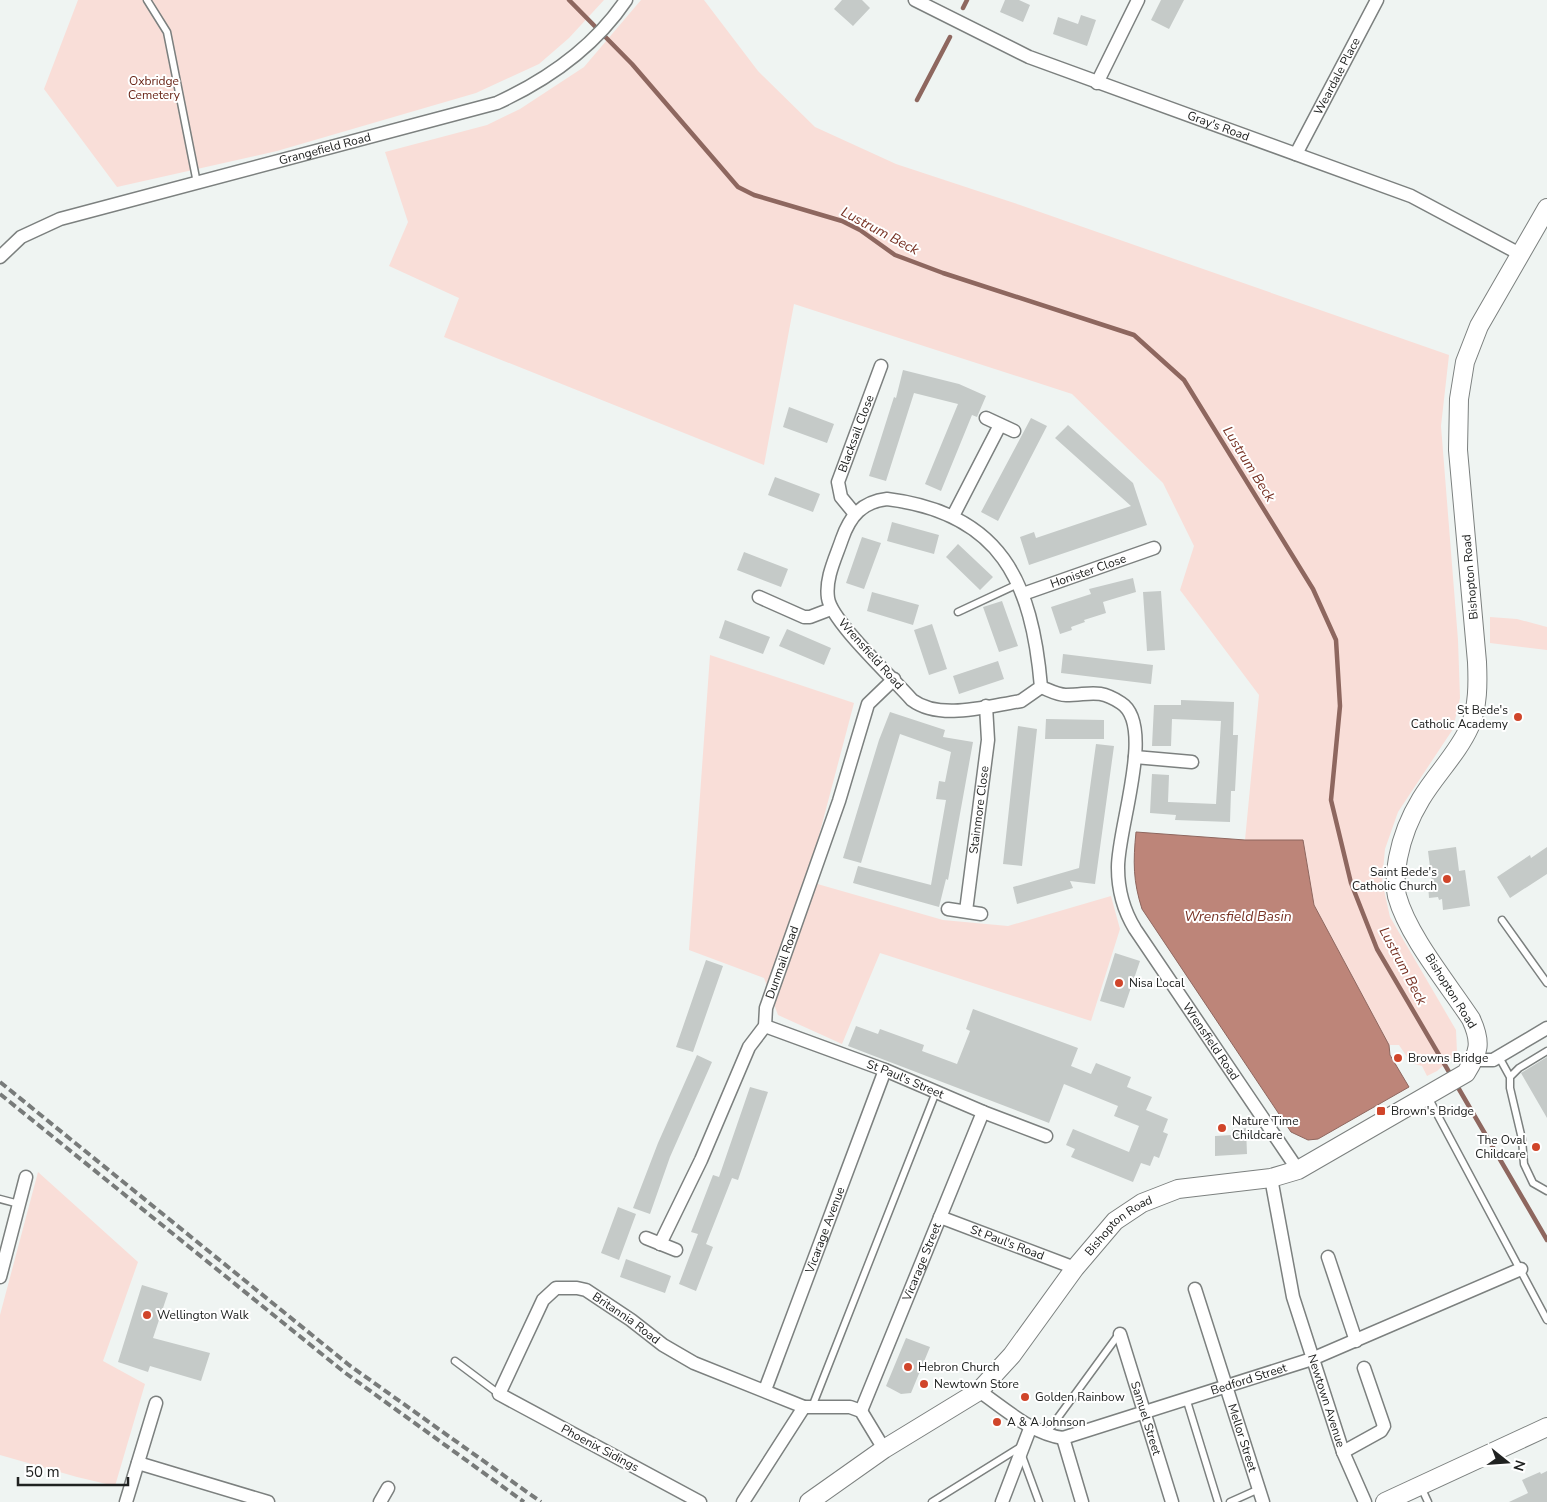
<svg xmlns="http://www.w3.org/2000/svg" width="1547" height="1502" font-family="'Nunito Sans',sans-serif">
<rect width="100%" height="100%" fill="#eff4f2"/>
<path fill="#f9ded8" d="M78,0H604L569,38L539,64L476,93L277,151L117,187L44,89Z
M641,0H704L758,71L815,127L896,164L1020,205L1449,355L1441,426L1458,640L1460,698L1453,729L1398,812L1385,849L1382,881L1390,917L1456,1030L1457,1053L1437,1071L1427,1076L1422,1066L1411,1063L1399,1045H1389L1314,905L1303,840H1245L1259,695L1180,590L1194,546L1163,483L1072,394L794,304L764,465L444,337L459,298L389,266L408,222L385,152L487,125L520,109L584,67Z
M1490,617L1517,619L1547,627V650L1490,643Z
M710,655L854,703L807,881L943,920L1008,926L1111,896L1120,929L1091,1021L880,953L842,1044L778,1015L764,978L689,950Z
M38,1172L138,1262L103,1361L145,1384L115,1486L77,1477L0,1455V1315Z"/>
<path fill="#bd8579" stroke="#8e675f" d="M1136,832L1245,840H1303L1314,905L1389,1045L1390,1055L1409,1087L1318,1139L1308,1140L1291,1132L1142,909C1133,881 1133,862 1136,832Z"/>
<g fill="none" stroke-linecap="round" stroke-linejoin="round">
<path stroke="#8e675f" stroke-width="4.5" d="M569,0L632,64L738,187L754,195L842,221L860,230L895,255L943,273L1134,335L1184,380L1313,589L1336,640L1340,706L1331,800L1351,883L1377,949L1452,1077
M963,8L967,0
M917,100L950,37
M1456,1084L1547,1240"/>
</g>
<path fill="#c5cac8" d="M842,0H862L870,8L853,26L834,9Z
M1005,0H1019L1030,5L1023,22L1000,12Z
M1161,0H1184L1169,29L1151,20Z
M1081,15L1096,20L1087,46L1053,34L1058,17L1078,24Z
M903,370L959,384L986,396L977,417L972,415L941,491L925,484L958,404L914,393L886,481L869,476L894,397L896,398Z
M789,407L834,424L827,443L783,427Z
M1031,418L1047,426L998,521L981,512Z
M1068,425L1133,483L1147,525L1029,565L1020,537L1034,532L1036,538L1131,506L1055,438Z
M775,477L820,494L813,512L768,495Z
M892,522L939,535L934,554L887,541Z
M862,537L881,543L864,589L846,583Z
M958,544L993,577L980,590L946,557Z
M744,552L788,569L781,587L737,570Z
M1133,578L1136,592L1103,602L1106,613L1084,620L1085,622L1071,627L1072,630L1060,634L1051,607L1091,594L1089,589Z
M1161,591L1165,650L1147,651L1143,592Z
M872,592L919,605L913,625L867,611Z
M1002,601L1018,646L999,652L983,607Z
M725,620L770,637L763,654L719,638Z
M932,624L947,669L929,675L914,630Z
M787,629L831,648L824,665L779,646Z
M1063,654L1153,665L1151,684L1061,673Z
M998,661L1004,679L959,694L953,676Z
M1181,700L1234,702L1233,735H1238L1235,791H1231L1230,822L1175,820L1176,815L1150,813L1152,774L1169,775L1168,802L1216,804L1221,721L1172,719L1171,746H1152L1154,705H1181Z
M890,712L945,730L943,737L973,742L948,880L946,879L939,907L853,883L858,866L931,885L946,800L936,799L939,781L945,782L951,752L900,734L861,863L843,858L879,740Z
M1046,719L1104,720V739H1045Z
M1018,726L1037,729L1022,866L1003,864Z
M1096,744L1114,746L1095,884L1070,881L1073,888L1017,904L1013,887L1079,868Z
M1456,847L1459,871L1465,870L1470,906L1443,910L1442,899L1439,900L1438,897L1429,898L1428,884L1432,883L1428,851Z
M1547,847V874L1510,898L1497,877L1530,855L1531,858Z
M1115,953L1140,961L1124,1008L1100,1001Z
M706,960L723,966L693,1052L676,1047Z
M973,1009L1078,1048L1071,1066L1091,1074L1096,1063L1131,1077L1127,1087L1152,1097L1146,1110L1168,1119L1163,1132L1168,1134L1159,1158L1154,1156L1150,1166L1141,1163L1133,1182L1071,1157L1075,1149L1066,1145L1073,1129L1129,1152L1139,1126L1114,1116L1118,1106L1064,1084L1049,1123L848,1046L856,1026L878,1034L880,1029L924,1045L922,1051L957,1064L970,1031L966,1029Z
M697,1055L712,1062L670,1157L650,1214L633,1208L658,1143Z
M1547,1057V1118L1521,1073Z
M750,1087L768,1092L738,1180L732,1178L706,1244L713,1247L696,1291L679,1284L698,1234L691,1232L713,1175L719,1177Z
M1246,1128L1247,1154L1215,1156V1136L1232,1135V1129Z
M618,1207L636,1214L619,1260L601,1253Z
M626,1259L671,1276L665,1293L620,1277Z
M142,1285L168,1293L153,1338L210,1353L201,1381L150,1366L148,1372L118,1362Z
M906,1338L930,1347L911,1393L901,1394L886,1386Z
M1547,1471V1502H1509L1528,1493L1522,1480L1540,1472L1541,1474Z"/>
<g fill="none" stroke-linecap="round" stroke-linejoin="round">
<defs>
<path id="lane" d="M147,0L167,32L197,183
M958,612L1018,584
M1502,920L1547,983
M1499,1057L1510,1077V1088L1522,1139L1524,1164L1533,1183L1547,1191
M1510,1077L1519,1068L1547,1051
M1428,1097L1547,1320
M0,1199L19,1204
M455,1361L499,1394
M1186,1398L1218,1502
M812,1407L936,1092
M1046,1434L1119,1334
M1021,1453L1039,1502
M1421,1487L1428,1502
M932,1502L1022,1446
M1230,1502L1259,1489"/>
<g id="street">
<path id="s1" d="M915,0L1029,57L1411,196L1520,254"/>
<path d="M1097,83L1138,0"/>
<path id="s2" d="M1296,154L1377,0"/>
<path id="s3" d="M0,257L21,237L60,219L497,103C547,80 595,46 626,0"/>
<path d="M986,418L1014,431"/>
<path d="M887,499C1001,513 1032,582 1041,687L1021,701C988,706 940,721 912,700C894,679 831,621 828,598C825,578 836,557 842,539C850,516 862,502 887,499Z"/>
<path id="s4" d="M855,514L841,497L838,482L881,366"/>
<path d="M953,516L1000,425"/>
<path id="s5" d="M1023,594L1154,548"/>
<path d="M759,597L804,617H810L831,609"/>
<path id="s6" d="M1041,687C1049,690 1057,695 1066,695C1090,695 1098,688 1121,703C1156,725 1117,830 1118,868C1118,890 1124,911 1135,929L1298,1170"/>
<path d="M1135,757L1192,762"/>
<path d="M948,909L981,914"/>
<path id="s7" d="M966,911L988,740L986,706"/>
<path id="s8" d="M765,1026L885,1070L983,1112L1046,1136"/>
<path d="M1475,1060H1493L1547,1028"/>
<path id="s9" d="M1271,1178L1293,1297L1343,1452L1365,1502"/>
<path id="s10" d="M940,1217L1075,1268"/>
<path d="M646,1238L676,1250"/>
<path id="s11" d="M660,1244L701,1160L749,1047L765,1026L766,1008L839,801L868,704L894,679"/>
<path d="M1328,1257L1356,1341"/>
<path d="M0,1277L26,1177"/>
<path id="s12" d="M1195,1289L1263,1502"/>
<path id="s13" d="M1120,1334L1172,1502"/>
<path id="s14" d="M765,1390L885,1070"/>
<path id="s15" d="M979,1391C1004,1408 1032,1434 1063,1438L1312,1359L1521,1269"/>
<path id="s16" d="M861,1411L983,1112"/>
<path d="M1063,1438L1082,1502"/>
<path d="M1343,1452L1381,1431L1384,1426L1364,1368"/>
<path d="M138,1463L268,1502"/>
<path d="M126,1502L156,1403"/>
<path d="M380,1502L388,1488"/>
<path id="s17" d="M700,1502L499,1394L543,1300L556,1288H577L586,1290L631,1320L663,1345L694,1363L804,1407H850L861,1411L884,1449"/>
<path d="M743,1502L804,1407"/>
<path d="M1002,1502L1031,1426"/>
</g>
<g id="secondary">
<path id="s18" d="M809,1502L884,1449L979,1391L1012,1355L1075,1268L1115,1221L1142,1203L1178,1189L1271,1178L1298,1170L1466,1073C1479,1052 1482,1043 1471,1019C1448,984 1408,936 1397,896C1394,884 1396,870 1398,858C1402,837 1410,817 1421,799C1436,774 1458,753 1470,726C1478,706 1478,684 1477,662L1458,450L1459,399L1465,362L1479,326L1547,208"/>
<path d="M1385,1502L1547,1427"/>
</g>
</defs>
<use href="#lane" stroke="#7c807f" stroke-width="9"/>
<use href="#street" stroke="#7c807f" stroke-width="15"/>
<use href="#secondary" stroke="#7c807f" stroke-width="20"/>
<use href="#lane" stroke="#fff" stroke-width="6"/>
<use href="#street" stroke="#fff" stroke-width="12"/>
<use href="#secondary" stroke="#fff" stroke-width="18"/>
<path stroke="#787b7a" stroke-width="4" stroke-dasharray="8 4" stroke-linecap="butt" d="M0,1082L349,1365L541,1502
M0,1094L344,1372L524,1502"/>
</g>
<g fill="#d0452a" stroke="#fff" stroke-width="2">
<circle cx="1518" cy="717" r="5"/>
<circle cx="1447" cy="879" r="5"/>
<circle cx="1119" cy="983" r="5"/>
<circle cx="1398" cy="1058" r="5"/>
<rect x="1376" y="1106" width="10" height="10" rx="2.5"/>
<circle cx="1222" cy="1128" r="5"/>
<circle cx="1536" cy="1147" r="5"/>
<circle cx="147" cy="1315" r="5"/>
<circle cx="908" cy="1367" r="5"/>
<circle cx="924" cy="1384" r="5"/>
<circle cx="1025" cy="1397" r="5"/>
<circle cx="997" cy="1422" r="5"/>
</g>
<g text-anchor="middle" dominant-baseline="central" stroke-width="4" stroke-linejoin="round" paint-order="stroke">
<g font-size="12" fill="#202221" stroke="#fff">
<text stroke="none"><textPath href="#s2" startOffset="88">Weardale Place</textPath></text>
<text stroke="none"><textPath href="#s1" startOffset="329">Gray's Road</textPath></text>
<text stroke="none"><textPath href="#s3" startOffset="346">Grangefield Road</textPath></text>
<text stroke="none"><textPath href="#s4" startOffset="89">Blacksail Close</textPath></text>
<text stroke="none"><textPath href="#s5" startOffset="69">Honister Close</textPath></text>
<text transform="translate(1470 577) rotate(-95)">Bishopton Road</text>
<text transform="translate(871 654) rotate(48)">Wrensfield Road</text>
<text stroke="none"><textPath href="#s7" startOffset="102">Stainmore Close</textPath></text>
<text stroke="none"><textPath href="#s11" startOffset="309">Dunmail Road</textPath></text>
<text transform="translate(1451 991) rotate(58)">Bishopton Road</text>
<text stroke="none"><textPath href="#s6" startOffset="454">Wrensfield Road</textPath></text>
<text stroke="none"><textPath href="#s8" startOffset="150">St Paul's Street</textPath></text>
<text stroke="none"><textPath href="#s18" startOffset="421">Bishopton Road</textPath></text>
<text stroke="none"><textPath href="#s14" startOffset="171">Vicarage Avenue</textPath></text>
<text stroke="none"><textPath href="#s10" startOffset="72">St Paul's Road</textPath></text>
<text stroke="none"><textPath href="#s16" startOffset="161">Vicarage Street</textPath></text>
<text stroke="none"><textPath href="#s17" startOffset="429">Britannia Road</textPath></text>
<text stroke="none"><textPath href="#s15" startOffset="292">Bedford Street</textPath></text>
<text stroke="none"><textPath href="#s9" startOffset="230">Newtown Avenue</textPath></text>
<text stroke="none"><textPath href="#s13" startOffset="88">Samuel Street</textPath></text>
<text stroke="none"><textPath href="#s12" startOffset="156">Mellor Street</textPath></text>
<text transform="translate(600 1448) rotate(28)">Phoenix Sidings</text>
</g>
<g font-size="12" fill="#6a2618" stroke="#fff">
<text x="154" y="81">Oxbridge<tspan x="154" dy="14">Cemetery</tspan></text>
</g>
<g font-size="12" fill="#202221" stroke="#fff" text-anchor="start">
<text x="1508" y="710" text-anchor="end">St Bede's<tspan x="1508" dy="14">Catholic Academy</tspan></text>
<text x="1437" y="872" text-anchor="end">Saint Bede's<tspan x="1437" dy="14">Catholic Church</tspan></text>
<text x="1129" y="983">Nisa Local</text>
<text x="1408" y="1058">Browns Bridge</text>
<text x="1391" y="1111">Brown's Bridge</text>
<text x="1232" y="1121">Nature Time<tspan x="1232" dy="14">Childcare</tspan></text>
<text x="1526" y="1140" text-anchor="end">The Oval<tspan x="1526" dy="14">Childcare</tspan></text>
<text x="157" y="1315">Wellington Walk</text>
<text x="918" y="1367">Hebron Church</text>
<text x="934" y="1384">Newtown Store</text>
<text x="1035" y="1397">Golden Rainbow</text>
<text x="1007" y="1422">A &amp; A Johnson</text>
</g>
<g font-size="14" font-style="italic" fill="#773224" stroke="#fff">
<text transform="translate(880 231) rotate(28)">Lustrum Beck</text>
<text transform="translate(1249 464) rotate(58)">Lustrum Beck</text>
<text x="1238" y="916">Wrensfield Basin</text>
<text transform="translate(1403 966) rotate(62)">Lustrum Beck</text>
</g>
</g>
<g transform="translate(1507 1462) rotate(107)" stroke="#ffffff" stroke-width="4" paint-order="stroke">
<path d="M0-4L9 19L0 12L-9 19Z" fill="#202221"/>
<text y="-8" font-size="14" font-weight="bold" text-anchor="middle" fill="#202221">N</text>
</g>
<path d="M18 1477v8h110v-8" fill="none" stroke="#202221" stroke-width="2.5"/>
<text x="25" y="1477" font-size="15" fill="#202221" stroke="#ffffff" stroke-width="4" paint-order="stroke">50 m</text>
</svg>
